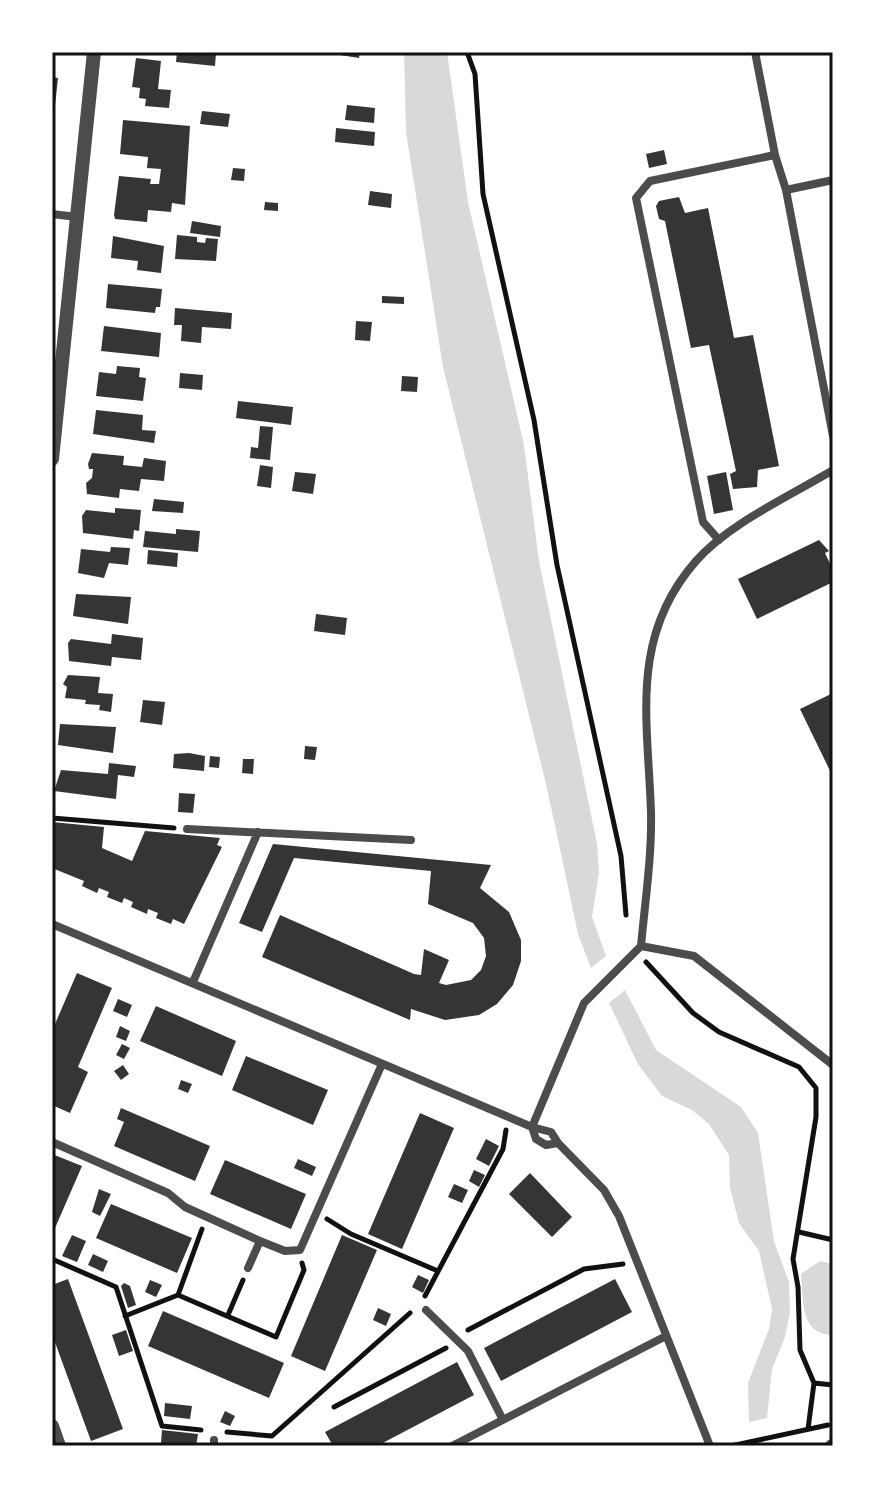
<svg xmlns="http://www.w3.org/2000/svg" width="885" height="1498" font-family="'Space Grotesk',sans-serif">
<rect width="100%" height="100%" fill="#fff"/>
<path fill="#d9d9d9" d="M404,52H447L468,202L524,445L539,561L597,844L599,872L592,917L606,956L591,968L578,934L547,788L443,367L406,132Z
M625,990L656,1050L741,1107L758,1133L774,1242L789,1282L790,1312L785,1337L772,1369L767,1418L749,1422L748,1383L769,1329L772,1309L759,1251L739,1223L730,1188L729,1155L709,1124L692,1110L662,1096L638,1064L609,1003Z
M820,1261L833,1264V1335C799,1334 804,1300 801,1274Z"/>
<path fill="#353535" d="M177,52L216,53L215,66L176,62Z
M321,52H360L359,58Z
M136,58L161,61L158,89L171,90L169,108L145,106L146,99L139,98L140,88L132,87Z
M52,77L58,78L54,115H52Z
M347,105L375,108L374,123L345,120Z
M202,111L230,114L228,127L200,124Z
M123,120L190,126L185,205L172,203L171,212L148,210L147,222L115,219L114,215L119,176L151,179L150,184H159L161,169L147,168L148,157L120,154Z
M336,128L375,132L374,146L335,142Z
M664,150L667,164L649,168L646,154Z
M233,168L245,169L244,181L231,180Z
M370,191L392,194L391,208L368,205Z
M679,197L685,213L708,208L734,338L753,335L779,466L758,470L757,487L733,489L730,474L736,471L709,345L691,348L665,221L659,219L656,206L659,201Z
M265,202L278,203V211L264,210Z
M192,221L221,226L220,237L190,233Z
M177,235L197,237V242L205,243L206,238L218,239L216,261L175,259Z
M113,236L164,246L161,273L137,270L138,261L111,258Z
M108,284L162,289L160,307H156L155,313L106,308Z
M382,296L404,297V304L382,303Z
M175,308L232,313L231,329L202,327L201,343L181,341L182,325H174Z
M356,321L372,322L370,341L355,340Z
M104,326L161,333L159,357L101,351Z
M117,366L140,368L139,377L146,378L143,401L96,396L99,372L116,374Z
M180,373L203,375L202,390L179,388Z
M402,376L418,377L417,392L401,391Z
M238,401L293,407L291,425L236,418Z
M96,410L143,415L142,430L156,431L154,443L93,434Z
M260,426L273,427L270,460L250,458L251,447L258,448Z
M92,453L124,456L123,465L142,467L144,458L166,461L164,481L141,479L139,491L120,489L119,498L87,494L86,483L92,478L93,469H89L88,464Z
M260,465L273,467L271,488L257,486Z
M295,472L316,474L313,494L292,491Z
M726,472L733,510L714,514L707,476Z
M154,499L184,502L183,513L152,511Z
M115,508L141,510L139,531L134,530L133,539L83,533L82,516L86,510L115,513Z
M176,529L200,531L198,552L143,547L145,531L176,534Z
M819,540L829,551L825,553L833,570V582L757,619L738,579Z
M111,547L130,548L128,565L109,563L104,578L78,573L81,549L110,552Z
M148,550L178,553L177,567L147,564Z
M76,594L131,597L128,624L73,616Z
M316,614L347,618L345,635L314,631Z
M112,634L143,638L141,660L112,657L111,666L69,661L68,643L71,639L111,644Z
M68,675L100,677L98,693L113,694L111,712L99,710L100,705L85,704L86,700L65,698L67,687L63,684Z
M833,693V777L800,709Z
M143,700L165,702L162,725L140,722Z
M60,724L116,727L113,753L58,745Z
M305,746L317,747L315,760L304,759Z
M189,753L205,756L204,771L173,768L174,754Z
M210,756L220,757L219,768L209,767Z
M243,759H254L253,774L242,773Z
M109,763L136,766L134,777L118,775L116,799L54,791L61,770L108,774Z
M179,793L195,794L193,813L178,812Z
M52,822L104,827L102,848L132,861L145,831L220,838L217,845L222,847L184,924L173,919L171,924L156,918L158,913L148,909L147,914L131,907L133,902L124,898L122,903L107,897L109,892L99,888L97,893L82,886L84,881L52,868Z
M273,844L491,865L480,888L509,912L521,940V961L513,985L497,1004L479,1015L445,1020L411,1009L410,1020L262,957L280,915L414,974L421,975L424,949L449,960L439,983L446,985L471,980L481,970L486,956L484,938L473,923L428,904L431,871L294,858L262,932L239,923Z
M77,973L112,988L78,1067L88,1072L70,1113L52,1105V1031Z
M118,999L132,1005L127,1017L113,1011Z
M156,1006L236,1041L222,1076L140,1041Z
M120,1026L130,1031L126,1041L116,1037Z
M122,1044L130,1048L124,1059L116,1055Z
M246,1056L328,1090L313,1125L232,1090Z
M123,1065L129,1074L121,1080L114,1071Z
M181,1080L192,1084L188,1093L178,1089Z
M121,1108L210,1146L195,1181L114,1146L124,1122L117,1119Z
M420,1113L454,1128L402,1249L368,1234Z
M486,1139L499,1146L489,1166L476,1159Z
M52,1154L82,1166L52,1235Z
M298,1159L316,1167L312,1176L294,1168Z
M225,1160L306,1194L291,1229L210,1194Z
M474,1170L485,1175L479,1187L469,1181Z
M530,1173L572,1217L552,1237L509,1194Z
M454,1184L468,1190L462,1203L448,1197Z
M99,1189L111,1194L100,1216L92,1212Z
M111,1204L192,1238L177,1273L96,1238Z
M72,1235L86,1241L77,1262L62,1256Z
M342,1235L377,1250L325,1371L291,1356Z
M93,1254L108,1261L103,1272L88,1265Z
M418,1275L429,1280L423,1293L412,1287Z
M68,1279L123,1429L91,1441L52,1334V1285Z
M615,1279L632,1312L501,1381L484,1348Z
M150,1280L162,1285L156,1297L145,1292Z
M124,1283L130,1286L136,1305L128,1308L121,1286Z
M378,1308L391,1314L386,1326L373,1320Z
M163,1311L284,1363L269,1398L148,1346Z
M126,1330L133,1351L119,1356L112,1335Z
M457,1362L474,1395L377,1446H333L325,1432Z
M165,1403L192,1406L190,1419L164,1416Z
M225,1411L235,1416L230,1426L220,1422Z
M162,1430L198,1434L196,1446L161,1443Z"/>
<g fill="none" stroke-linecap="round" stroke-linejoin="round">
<path stroke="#111" stroke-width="5" d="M467,52L475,74L483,194L534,420L557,565L621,856L626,915
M52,818L174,828
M646,962L693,1013L719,1032L799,1067L816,1088V1117L793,1259L798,1287L800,1350L814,1383L808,1429
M327,1219L351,1234L438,1271
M202,1229L178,1295L276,1337L304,1270L302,1263
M799,1232L833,1240
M52,1259L116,1287L162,1426L201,1430
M425,1296L503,1149L506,1130
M228,1315L243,1280
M125,1316L178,1295
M468,1330L584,1269L623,1264
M814,1383L833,1385
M334,1407L446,1348
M227,1432L272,1436L410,1313
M731,1446L828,1425"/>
<path stroke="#4c4c4c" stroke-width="8" d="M755,52L775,155L786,190L833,436
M786,190L833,180
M52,214L77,217
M719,540L703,522L636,198L650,181L775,155
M187,829L411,840
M52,924L532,1127L551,1132L558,1143L604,1190L619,1216L710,1446
M641,946L694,956L833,1065
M193,982L258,832
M52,1142L168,1193L185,1207L260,1241L285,1251L300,1250L382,1064
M558,1143L546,1145L536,1139L532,1127L584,1003L641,946C645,902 652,856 651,812C648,720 629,637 696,561C728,524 790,496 833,470
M248,1268L260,1241
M426,1310L468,1351L503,1420
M214,1446V1440
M452,1446L666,1336"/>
<path stroke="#4c4c4c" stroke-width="14" d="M52,459L94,52
M52,1426L59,1446
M832,1446H833"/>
</g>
<rect width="885" height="1498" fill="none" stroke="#ffffff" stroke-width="108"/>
<rect x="54" y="54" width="777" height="1390" fill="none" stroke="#111" stroke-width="3"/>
</svg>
